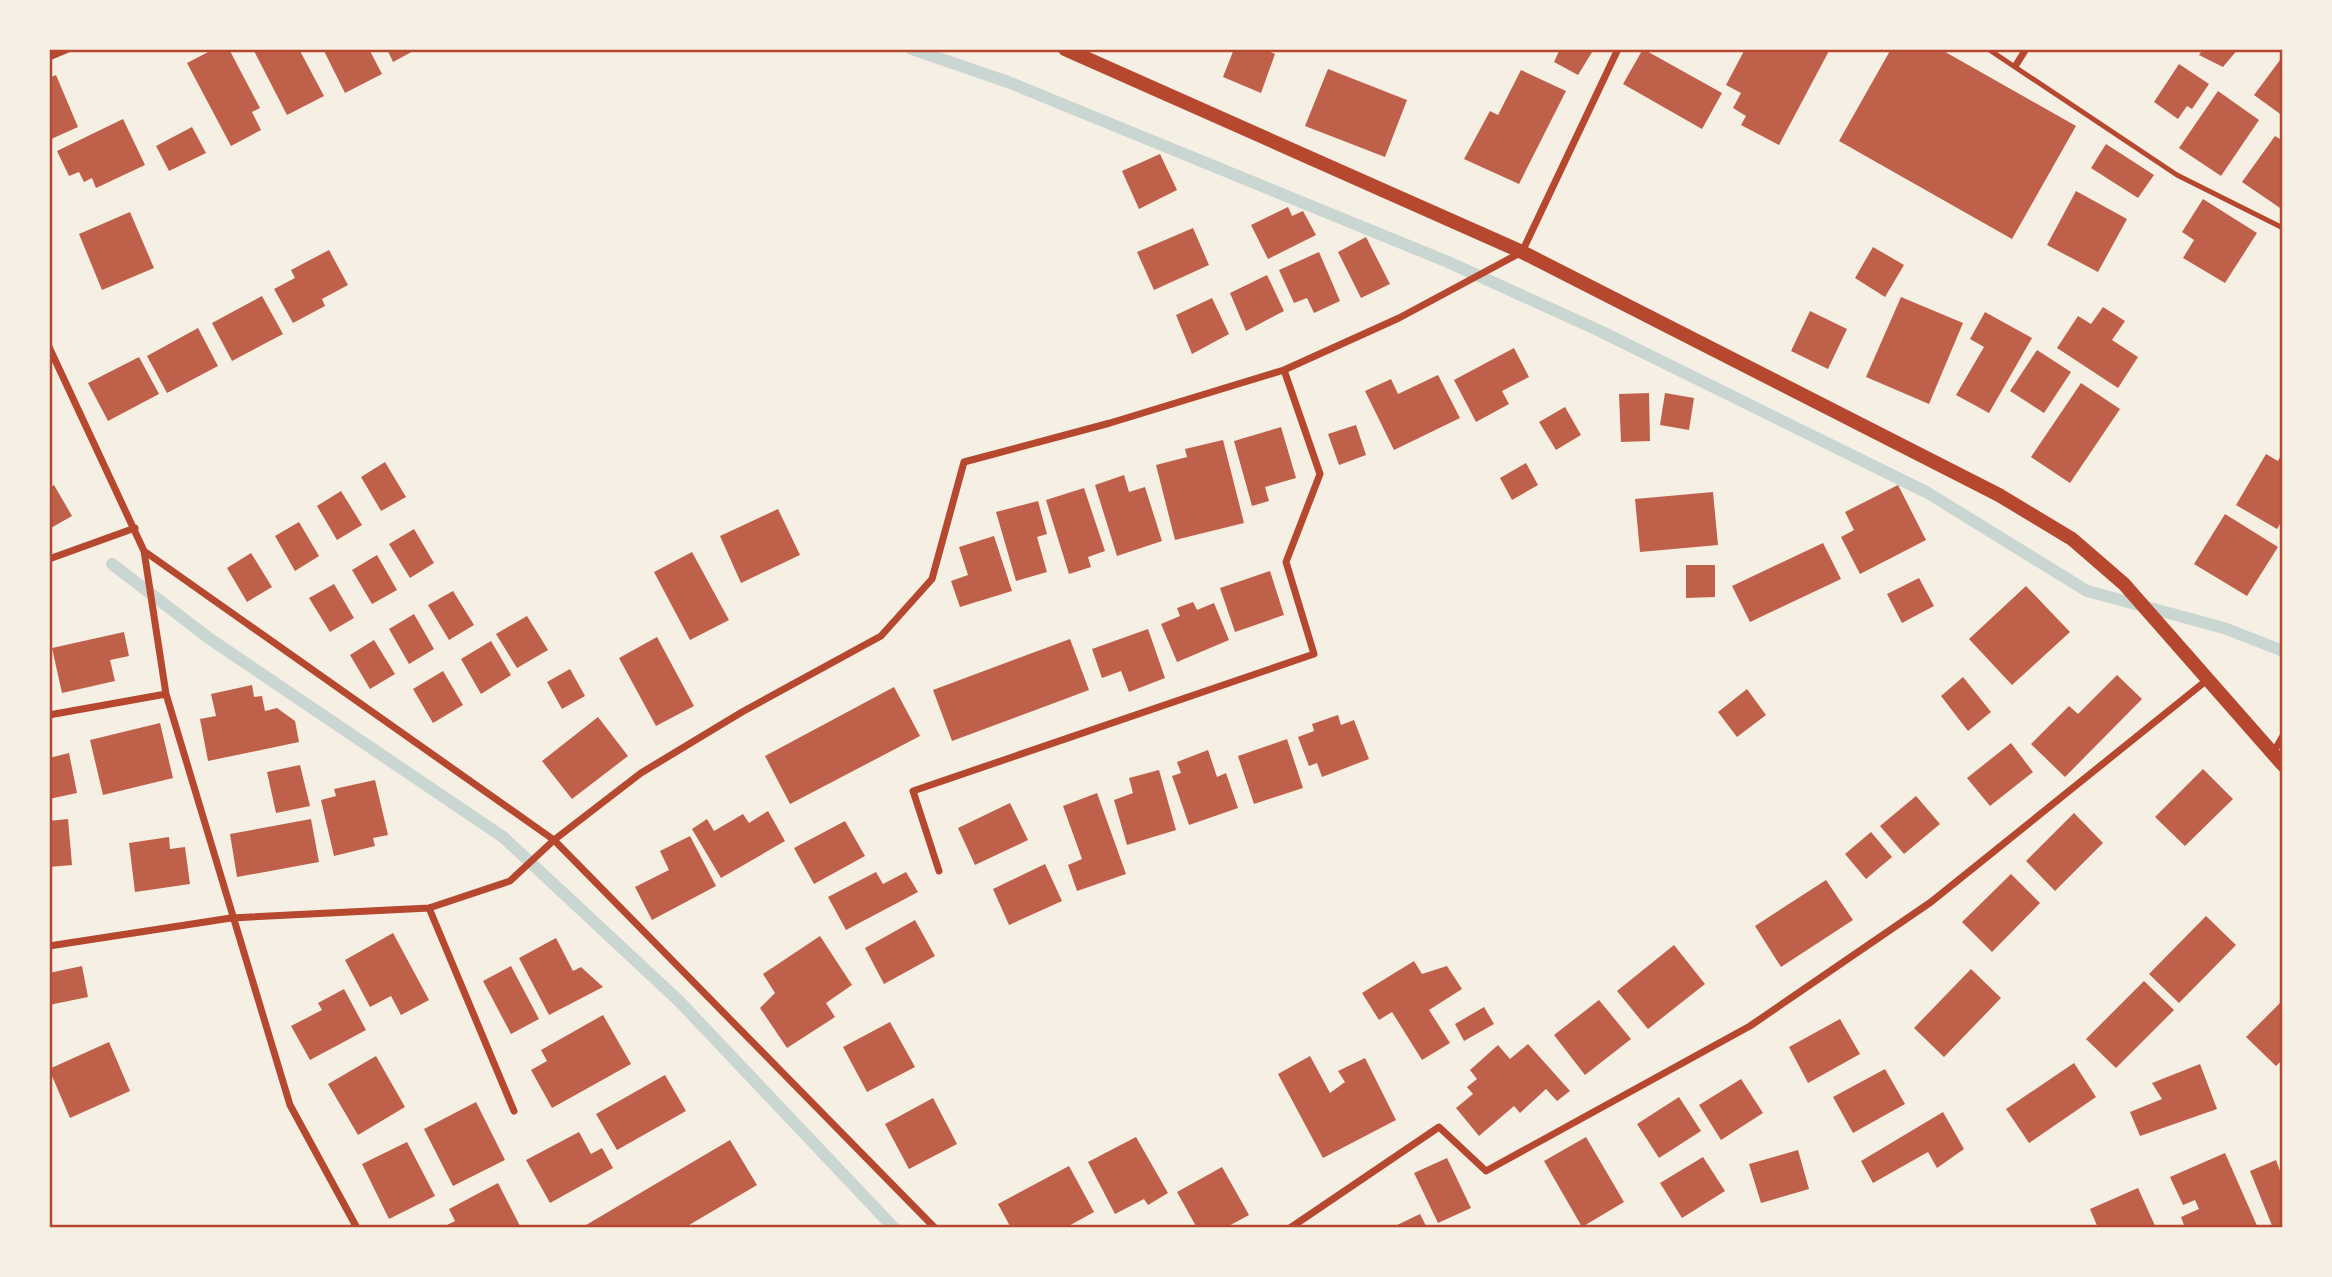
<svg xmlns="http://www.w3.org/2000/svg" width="2332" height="1277" font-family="'Source Sans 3',sans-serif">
<rect width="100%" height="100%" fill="#f6efe4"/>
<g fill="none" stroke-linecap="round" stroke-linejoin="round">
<path stroke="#c9d6d2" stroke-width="12" d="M912,49L1008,82L1448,262L1600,331L1928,493L2087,591L2224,628L2283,651
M112,564L210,639L503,837L679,1001L894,1228"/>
</g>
<path fill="#bf614a" d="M214,49H229L260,108L252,112L261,130L231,146L187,63Z
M253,49H299L324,96L287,115Z
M323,49H369L382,74L345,93Z
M387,49H417L393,62Z
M1234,49H1264L1275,54L1261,93L1223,77Z
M1560,49H1594L1578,75L1554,62Z
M1643,49L1722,93L1702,129L1623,84Z
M1745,49H1830L1779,145L1741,125L1746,116L1733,108L1741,93L1726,85Z
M1891,49H1940L2076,126L2012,239L1839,141Z
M2203,49H2238L2223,67L2199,55Z
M2283,56V116L2254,95Z
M2179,64L2209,84L2192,109L2187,106L2178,119L2154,102Z
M1328,69L1407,100L1385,157L1305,126Z
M1521,70L1566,91L1519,184L1464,159L1490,111L1498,115Z
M56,75L78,127L49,140V78Z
M2218,91L2259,120L2221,176L2179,148Z
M123,119L145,165L96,188L92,178L84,182L79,172L69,176L57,151Z
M192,127L206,153L169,171L156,146Z
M2275,136L2283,141V210L2242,182Z
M2106,144L2154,175L2138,198L2091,168Z
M1160,154L1177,190L1139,209L1122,171Z
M2076,191L2127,219L2098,272L2047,245Z
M2203,199L2257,233L2225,283L2183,258L2194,240L2182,232Z
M1288,207L1292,216L1303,211L1316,235L1268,259L1251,225Z
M130,212L154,268L102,290L79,234Z
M1193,228L1209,265L1154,290L1137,252Z
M1366,237L1390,284L1361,298L1338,252Z
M1873,247L1904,265L1885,297L1855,278Z
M329,250L348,285L322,299L325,306L293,323L274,289L295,278L291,270Z
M1319,252L1340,301L1314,313L1307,298L1294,303L1279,270Z
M1267,275L1284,311L1246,331L1230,293Z
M262,296L283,334L232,361L212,323Z
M1901,297L1963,323L1929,404L1866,377Z
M1212,298L1229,334L1192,354L1176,315Z
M2103,307L2125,321L2112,340L2138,357L2118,388L2057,348L2078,316L2091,324Z
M1810,311L1847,329L1828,369L1791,351Z
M1985,312L2032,338L1989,413L1956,395L1984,347L1970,339Z
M198,328L218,366L167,393L147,356Z
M1514,348L1529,377L1502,391L1509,404L1476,422L1454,380Z
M2037,350L2071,372L2044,413L2010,391Z
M139,357L159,394L108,421L88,383Z
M1438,375L1460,418L1394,450L1365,391L1391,379L1398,394Z
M2081,383L2120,409L2070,483L2031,457Z
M1649,393L1650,441L1621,442L1619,394Z
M1665,393L1694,398L1689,430L1660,425Z
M1565,407L1581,435L1556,450L1539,422Z
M1356,425L1366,455L1339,465L1328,434Z
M1281,427L1296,478L1265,487L1269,501L1252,506L1234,441Z
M1223,440L1244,523L1175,540L1156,465L1187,457L1185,449Z
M2283,452V519L2277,529L2236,505L2266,454L2278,461Z
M385,462L406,497L381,511L361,477Z
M1526,463L1538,485L1512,500L1500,478Z
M1124,475L1129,492L1145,487L1162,541L1117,556L1095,485Z
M54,485L72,516L49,529V488Z
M1898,485L1926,540L1860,574L1841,537L1854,530L1845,512Z
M1084,488L1105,551L1088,557L1091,567L1069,574L1046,500Z
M341,491L362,525L337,540L317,506Z
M1713,492L1718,545L1640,552L1635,499Z
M1038,501L1047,534L1037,537L1047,572L1016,581L996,512Z
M778,509L800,555L741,583L720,536Z
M2225,514L2278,547L2247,596L2194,564Z
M299,522L319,556L295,571L275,536Z
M414,529L434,563L410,578L389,544Z
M994,536L1012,591L960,607L951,581L968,575L959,547Z
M1823,543L1841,579L1750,622L1732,586Z
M692,552L729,620L690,640L654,572Z
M251,553L272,587L247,602L227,568Z
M377,555L397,590L372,604L352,570Z
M1686,565H1715V597L1686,598Z
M1270,571L1284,615L1235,632L1220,588Z
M1919,578L1934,606L1902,623L1887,594Z
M334,584L354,618L330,632L309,598Z
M2026,586L2070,632L2012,685L1969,639Z
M453,591L474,625L449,640L428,605Z
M1193,602L1197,610L1214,603L1229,640L1177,662L1161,624L1180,616L1177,608Z
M414,614L434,649L409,664L389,629Z
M527,616L548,650L517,668L496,634Z
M1148,629L1165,678L1129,692L1121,671L1102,678L1092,649Z
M124,632L129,656L110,660L115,681L62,693L52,648Z
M657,637L694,706L656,726L619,658Z
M1070,639L1089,690L952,741L933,690Z
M374,640L395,674L370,689L350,655Z
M491,641L511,675L481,694L461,659Z
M570,669L585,696L562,709L547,682Z
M443,671L463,705L433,723L413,689Z
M2117,675L2142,699L2065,777L2031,744L2069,706L2078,714Z
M1963,677L1991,712L1968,731L1941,696Z
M252,685L254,697L262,696L265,711L277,708L295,721L299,742L208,761L200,719L216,716L211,694Z
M894,687L920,736L790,804L765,756Z
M1747,689L1766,715L1737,737L1718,712Z
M1338,715L1341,725L1354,720L1369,759L1322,777L1317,763L1309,766L1298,737L1314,731L1312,724Z
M598,717L628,756L572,799L542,761Z
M160,723L173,778L103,795L90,740Z
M1287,739L1303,788L1254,804L1238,756Z
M2011,743L2033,772L1990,806L1967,778Z
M1208,750L1217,777L1226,773L1238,808L1189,825L1172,776L1181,773L1177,762Z
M69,753L77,793L49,799V758Z
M300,765L310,806L276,813L267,772Z
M2203,769L2233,799L2185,846L2155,817Z
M1159,770L1176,830L1127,845L1114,800L1133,793L1129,778Z
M375,780L388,835L373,838L375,846L334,856L321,800L336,796L334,789Z
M1097,793L1126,874L1077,891L1068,865L1082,859L1063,806Z
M1916,796L1940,824L1904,854L1880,826Z
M1010,803L1028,840L975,865L958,828Z
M768,811L785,841L721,878L692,829L707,819L714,831L743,814L749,823Z
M2074,813L2103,843L2055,891L2026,861Z
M68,819L72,865L49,867V821Z
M311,819L319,862L237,877L230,834Z
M845,821L865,856L814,884L794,848Z
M1871,832L1892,857L1866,879L1845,854Z
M690,836L716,886L652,920L635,887L669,870L660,851Z
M169,837L170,849L185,847L190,884L135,892L129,843Z
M1045,864L1062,901L1009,925L993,889Z
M876,872L883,884L906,872L918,892L846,930L828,897Z
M2011,874L2040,903L1992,952L1962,922Z
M1826,880L1853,920L1781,967L1755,926Z
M2206,916L2236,945L2179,1003L2149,974Z
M915,920L935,956L884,984L865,948Z
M393,933L429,1000L401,1015L391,996L370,1007L345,960Z
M820,936L852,985L826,1003L835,1017L787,1048L760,1008L775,993L763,974Z
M556,938L573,971L581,967L603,987L549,1015L519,958Z
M1674,945L1705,984L1648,1029L1617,991Z
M1414,961L1422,974L1447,966L1462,989L1429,1010L1450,1043L1422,1060L1392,1012L1379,1020L1362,993Z
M82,966L88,997L49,1005V973Z
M511,966L539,1019L511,1034L483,981Z
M1971,969L2001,998L1944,1057L1914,1028Z
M2144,981L2174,1010L2116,1068L2086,1039Z
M344,989L366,1030L310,1060L291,1026L322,1010L318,1003Z
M1599,1000L1631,1039L1585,1075L1554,1035Z
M2283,1000V1059L2276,1066L2246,1037Z
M1484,1007L1494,1024L1464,1041L1455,1024Z
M603,1015L631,1064L552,1108L531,1070L547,1061L541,1050Z
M1840,1019L1860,1054L1808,1083L1789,1047Z
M890,1022L915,1067L867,1092L843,1047Z
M109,1042L130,1091L70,1118L49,1069Z
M1528,1044L1570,1091L1557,1101L1546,1089L1520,1113L1514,1106L1479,1136L1456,1108L1473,1094L1467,1087L1477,1079L1470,1070L1498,1045L1510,1059Z
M376,1056L405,1107L358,1135L328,1084Z
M1310,1056L1330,1093L1345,1082L1338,1071L1365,1058L1396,1120L1323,1158L1278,1074Z
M2074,1063L2096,1097L2029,1143L2006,1109Z
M2200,1064L2217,1109L2140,1136L2130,1112L2162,1099L2152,1083Z
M1885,1069L1905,1104L1853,1133L1833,1097Z
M665,1075L686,1111L617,1150L596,1114Z
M1741,1079L1763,1113L1721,1140L1699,1105Z
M1679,1097L1701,1131L1659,1158L1637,1124Z
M933,1098L957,1144L909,1169L885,1124Z
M476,1102L505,1160L453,1186L424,1129Z
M1943,1112L1964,1149L1937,1168L1928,1152L1873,1183L1861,1161Z
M579,1132L591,1154L602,1148L613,1168L550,1203L526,1160Z
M1136,1137L1168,1193L1148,1205L1144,1199L1115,1214L1088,1162Z
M1586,1137L1624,1202L1582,1227L1544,1161Z
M730,1140L757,1185L684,1228H581Z
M407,1142L435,1196L389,1219L362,1164Z
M1798,1150L1809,1189L1761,1203L1749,1164Z
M2225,1153L2258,1228H2185L2181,1217L2199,1209L2195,1200L2183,1205L2170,1177Z
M1703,1157L1725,1191L1682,1218L1660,1183Z
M1447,1158L1471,1208L1438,1223L1414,1173Z
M2276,1160L2280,1171L2283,1170V1228H2273L2250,1171Z
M1069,1166L1094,1212L1065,1228H1011L998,1204Z
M1222,1167L1249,1215L1225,1228H1217L1215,1225L1197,1228L1177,1192Z
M498,1183L521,1228H441L455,1221L449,1209Z
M2138,1188L2156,1228H2098L2090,1209Z
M1420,1214L1427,1228H1391Z"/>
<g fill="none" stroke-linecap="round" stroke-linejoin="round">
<path stroke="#b5482f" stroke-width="5" d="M1988,49L2177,175L2283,228"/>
<path stroke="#b5482f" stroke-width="7" d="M49,57L68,49
M2016,65L2026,49
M49,347L144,551L166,694L290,1105L357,1228
M144,551L554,840L935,1228
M49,559L135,528
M49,715L166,694
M2273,753L2283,736
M939,871L913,791L1314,654L1286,562L1320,474L1284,370
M429,908L514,1111
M49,946L231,918L429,908L510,881L554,840L641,773L742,712L881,636L932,579L964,462L1110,423L1284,370L1399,318L1522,252L1618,49
M1290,1228L1439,1127L1486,1171L1750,1026L1931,902L2207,680"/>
<path stroke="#b5482f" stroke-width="14" d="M1065,49L1522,252L1999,495L2072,539L2124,584L2283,765"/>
</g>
<rect width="2332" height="1277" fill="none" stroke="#f6efe4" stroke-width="102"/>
<rect x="51" y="51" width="2230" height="1175" fill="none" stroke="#b5482f" stroke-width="2.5"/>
</svg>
